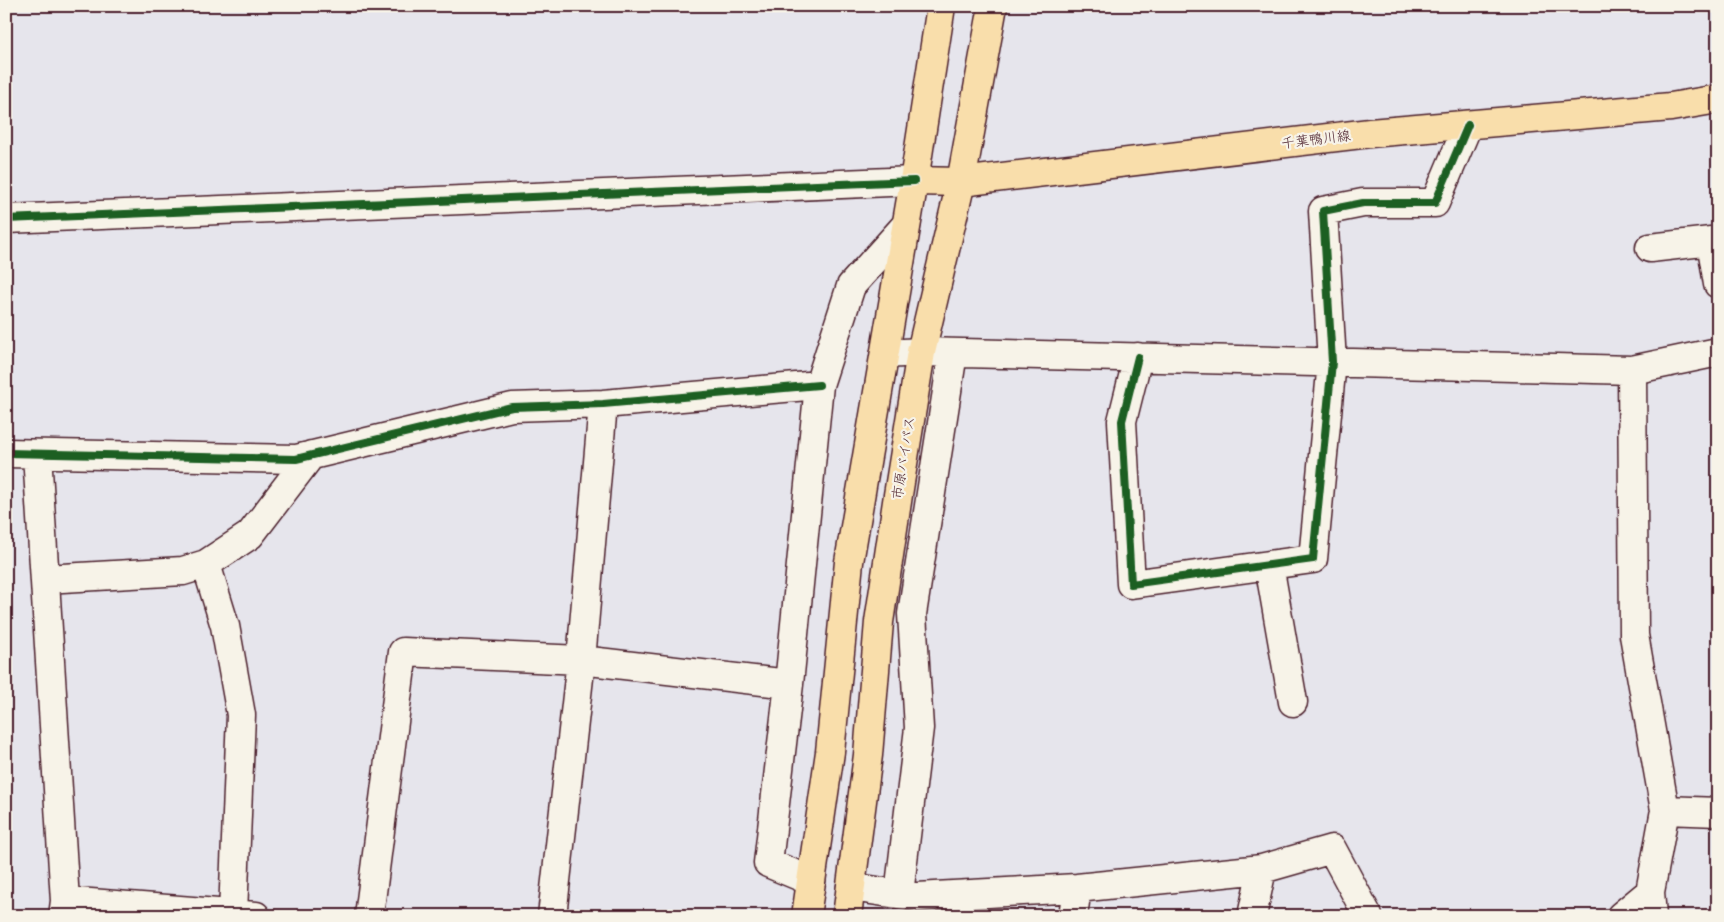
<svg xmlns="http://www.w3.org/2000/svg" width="1724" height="922" font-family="Kalam,'Klee One',sans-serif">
<rect width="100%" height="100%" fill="#e6e5ec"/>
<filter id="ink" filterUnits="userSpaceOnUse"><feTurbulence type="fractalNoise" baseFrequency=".02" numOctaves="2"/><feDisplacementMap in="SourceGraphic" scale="10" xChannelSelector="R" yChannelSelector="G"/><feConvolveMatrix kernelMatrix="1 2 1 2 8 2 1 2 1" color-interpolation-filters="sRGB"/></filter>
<g filter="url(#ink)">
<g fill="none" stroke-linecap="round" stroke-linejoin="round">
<defs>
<path id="street" d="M1650,248L1711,241L1718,284
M885,354L921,352L1632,370L1718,352
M1138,357L1122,421L1131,584L1313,559L1332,362L1323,211L1363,203H1435L1468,125
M1632,370L1634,635L1665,810L1650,892L1652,916
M6,453L296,459L512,407L603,404L819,385
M37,454L65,901L63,916
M206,564L225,626L241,715L233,914
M1269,565L1293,702
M45,579L183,571L206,564L250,535L311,455
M1665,810L1718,812
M811,881L768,863L789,684L819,385L851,286L906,225
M851,887L917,897L1077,888L1262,869L1332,849L1368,916
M899,894L919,728L912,614L953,353
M65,901L256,916
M369,916L403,652L581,660L789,684
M552,916L581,660L603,404
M1073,916L1077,888
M1252,916L1262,869
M1621,916L1650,892"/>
<path id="secondary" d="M6,219L914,181"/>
<path id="primary" d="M914,181L961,182L1370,133L1671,107L1718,99"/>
<path id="highway" d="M806,916L830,752L849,562L914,181L941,6
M847,916L868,755L879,622L898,495L921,352L961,182L993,6"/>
</defs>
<use href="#street" stroke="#4a1f2b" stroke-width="31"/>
<use href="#secondary" stroke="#4a1f2b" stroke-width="31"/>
<use href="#primary" stroke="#4a1f2b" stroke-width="31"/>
<use href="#highway" stroke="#4a1f2b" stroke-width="31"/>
<use href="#street" stroke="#f7f3e8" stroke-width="28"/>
<use href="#secondary" stroke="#f7f3e8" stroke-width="28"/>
<use href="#primary" stroke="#f9deab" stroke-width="28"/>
<use href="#highway" stroke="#f9deab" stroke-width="28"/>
<defs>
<path id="cycleway" d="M6,219L914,181
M1138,357L1122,421L1131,584L1313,559L1332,362L1323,211L1363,203H1435L1468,125
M6,453L296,459L512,407L603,404L819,385"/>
</defs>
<use href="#cycleway" stroke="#f7f3e8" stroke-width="11"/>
<use href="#cycleway" stroke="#1b5e20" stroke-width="8"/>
</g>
</g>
<g text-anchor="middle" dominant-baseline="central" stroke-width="4.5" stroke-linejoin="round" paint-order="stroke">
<g font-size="14" fill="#4a1f2b" stroke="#f7f3e8">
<text transform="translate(1316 140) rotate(-7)">千葉鴨川線</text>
<text transform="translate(904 458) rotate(-81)">市原バイパス</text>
</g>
</g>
<rect width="1724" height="922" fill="none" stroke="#f7f3e8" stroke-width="25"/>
<rect x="12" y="12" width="1699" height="897" fill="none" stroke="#4a1f2b" stroke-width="2" filter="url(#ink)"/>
</svg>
